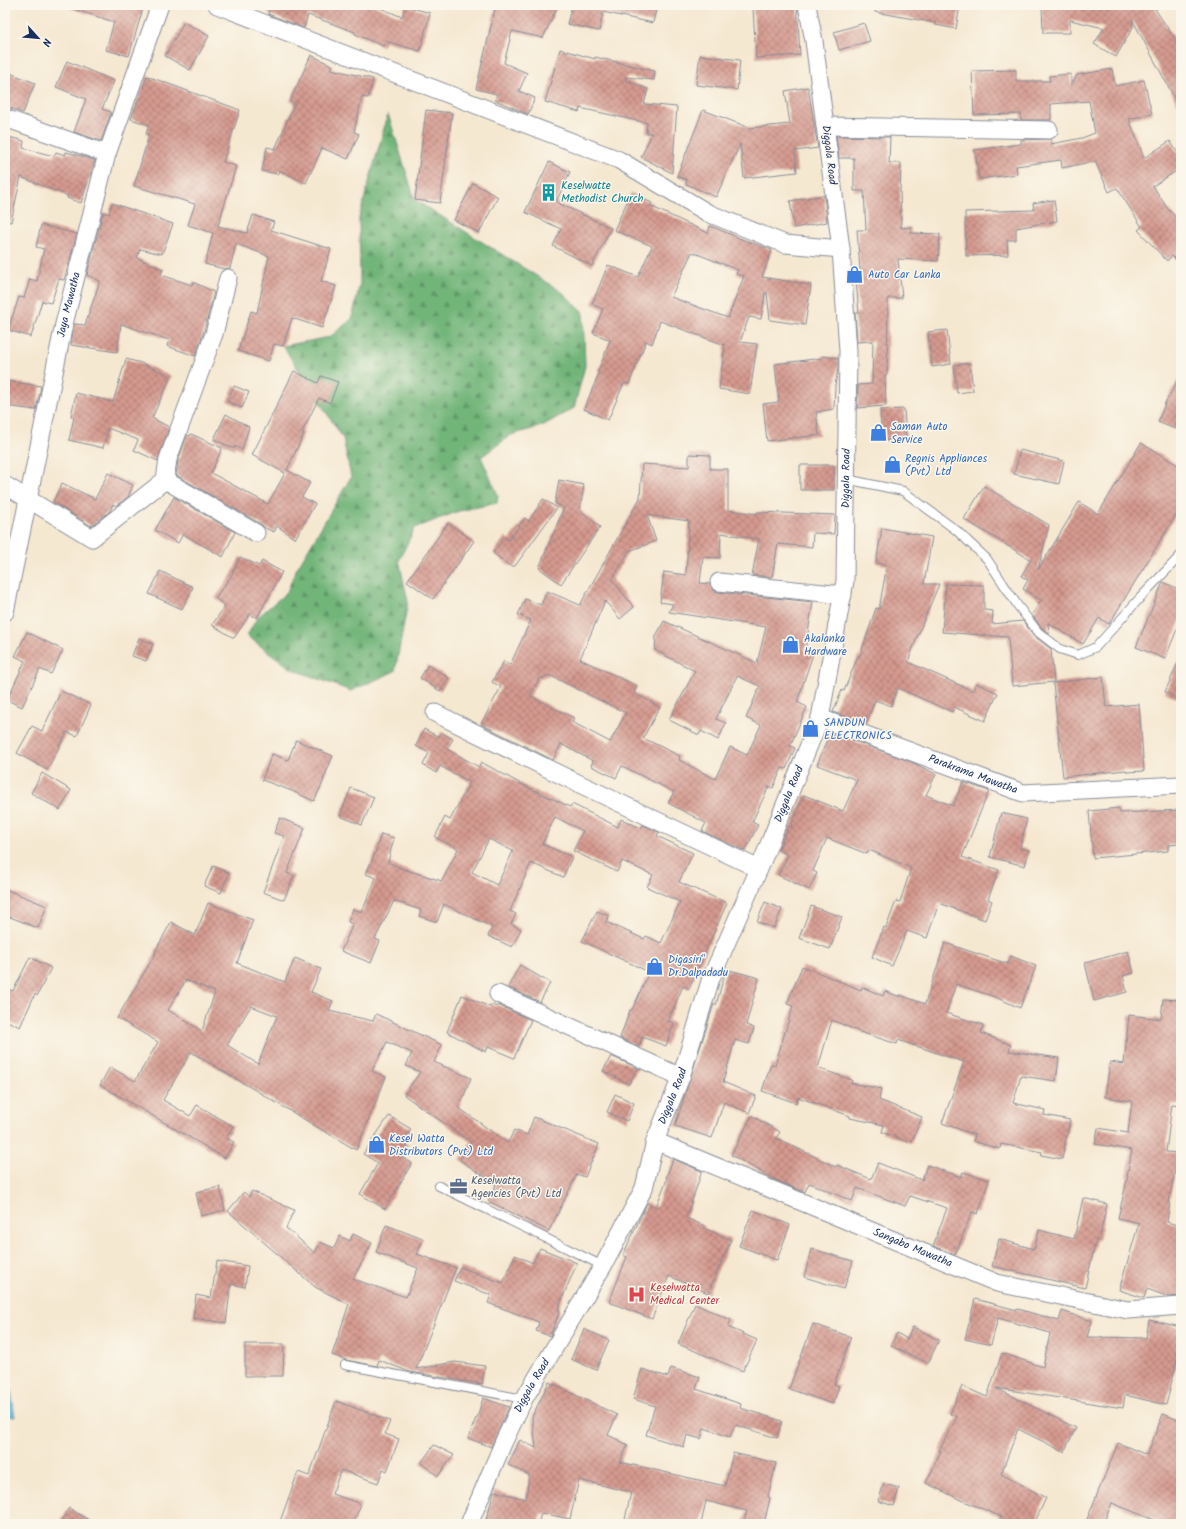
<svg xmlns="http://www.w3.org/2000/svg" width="1186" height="1529" font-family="Kalam,sans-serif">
<defs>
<pattern id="forest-firs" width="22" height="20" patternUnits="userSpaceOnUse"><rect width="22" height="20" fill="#72b579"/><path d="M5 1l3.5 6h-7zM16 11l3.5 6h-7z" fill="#5d9466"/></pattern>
<pattern id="building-cross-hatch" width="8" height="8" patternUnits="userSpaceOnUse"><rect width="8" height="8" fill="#d59a8f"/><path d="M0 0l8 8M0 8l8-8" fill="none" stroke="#ac7e78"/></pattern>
</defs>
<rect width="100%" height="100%" fill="#fbf7ec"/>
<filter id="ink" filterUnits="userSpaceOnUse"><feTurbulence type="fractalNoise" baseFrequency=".025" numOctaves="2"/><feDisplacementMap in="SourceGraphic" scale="8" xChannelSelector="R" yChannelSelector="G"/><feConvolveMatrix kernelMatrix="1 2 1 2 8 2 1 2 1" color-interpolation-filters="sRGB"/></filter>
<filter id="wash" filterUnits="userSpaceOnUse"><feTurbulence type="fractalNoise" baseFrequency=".012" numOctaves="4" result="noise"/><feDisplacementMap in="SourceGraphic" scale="16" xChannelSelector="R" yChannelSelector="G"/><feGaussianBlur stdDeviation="0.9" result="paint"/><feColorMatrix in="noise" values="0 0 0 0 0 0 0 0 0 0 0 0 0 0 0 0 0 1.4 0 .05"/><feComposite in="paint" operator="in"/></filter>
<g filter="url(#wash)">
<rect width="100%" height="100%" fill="#f5e8d1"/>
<path fill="url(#forest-firs)" stroke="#46726c" d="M388,114L415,200L562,292L583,312L585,366L574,408L542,426L511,435L481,457L498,495L497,503L459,511L415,528L399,560L408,602L395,671L351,691L292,669L247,636L257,618L287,592L296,570L351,477L343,438L283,346L330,337L352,319L360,283L359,218Z"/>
<path fill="#56b6d5" stroke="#38729a" d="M5,1353L15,1417L7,1416L5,1425Z"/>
<g id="blocks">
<path fill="url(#building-cross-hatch)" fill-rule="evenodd" d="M70,5H144L129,56L106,50L114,22L70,8Z
M271,5H373L402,17L405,6L430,13L420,51L385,41L383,46L355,34V32L308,15L304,28L268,14Z
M496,5H558L543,38L512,31L504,63L527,73L519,91L535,98L528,114L495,100L497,94L476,89Z
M572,5H657L653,23L603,12L599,31L567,24Z
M797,5L800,55L756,58L753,8Z
M875,5H960L956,29L936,25V23L875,12Z
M1042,5H1160V7L1155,9L1181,48V110L1132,19L1133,27L1116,57L1094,44L1104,28L1070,20V33H1043Z
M184,22L209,36L190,70L165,56Z
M864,23L870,41L839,50L834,32Z
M560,49L595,59V57L655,71L654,80L626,77L625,80L648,89L644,104L677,107L672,173L641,157L652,133H646L647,123L580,108L579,112L545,102Z
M311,55L333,66L331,69L373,79L368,98L362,97L354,132L359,134L348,159L322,148L306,183L279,170L278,174L262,171L267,147L275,149L295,103L290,101Z
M700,55L740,60L737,90L696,85Z
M67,61L114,81L102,109L111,112L101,141L74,132L86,99L56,87Z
M1112,69L1115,86L1144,80L1152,114L1129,119L1144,158L1170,141L1181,158V168L1153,186L1167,208L1181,223V265L1172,256L1167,261L1138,230L1142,227L1117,188L1109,192L1095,161L1062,168L1061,160L1016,166L1017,174L979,179L975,150L1021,144V140L1051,139V144L1082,138L1095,133L1089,101L1051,104V120H1021V114L974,115L972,71L1016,70V81H1050L1049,76L1071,74V86L1077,75Z
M5,71L35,83L23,113L5,106Z
M147,76L240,110L223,162L236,166L218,226L247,233L253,215L274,222L271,230L331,249L321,281L336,286L322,328L292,318L283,346L274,344L269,361L238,351L251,311L257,313L269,256L236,244L230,268L224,269L205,264L213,233L188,225L195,204L134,186L149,135L146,134L149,125L131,119Z
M808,87L818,148L795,151L797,172L744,178L740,144L716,197L686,184L687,180L677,176L703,110L750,128L790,124L785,91Z
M426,110L452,113L440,203L415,200Z
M5,136L24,141L23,148L54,156L56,152L65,155L66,152L95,160L81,203L67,198L68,196L21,177L11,222L5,221Z
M836,136L890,137L889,163H901L900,191L901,228L911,227V233L940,234L938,261L898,259L902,298H888L887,375H885L886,406L857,408L858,385L872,384L873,341L857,342L855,313H859L855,270H860L857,230H866L864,191H854V158H839Z
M549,162L570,172L556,202L611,228L592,266L553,246L561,229L525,212Z
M473,183L498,197L479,233L454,220Z
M631,193L652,203L650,206L708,233L710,226L737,237H736L772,250L762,277L811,285L805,325L770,320L767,293H765L761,319L749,317L740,342L757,344L750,394L719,389L725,345L660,321L652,344L646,341L629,384L624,383L608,420L584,409L599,373L598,372L610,340L593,333L603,309L592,304L608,265L638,277L652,246L614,230ZM692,252L738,270L736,274L744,276L728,318L671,297Z
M824,195L827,222L794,228L790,201Z
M1054,200L1057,221L1016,228V240H1007L1008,255L966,256L965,212L1034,210L1033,203Z
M112,203L173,224L162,254L140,249L137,258L163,269L161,275L192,285L193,282L214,292L204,331L195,356L167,346L169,340L121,324L117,352L71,345L74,324L85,325L100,281L87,275L103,212L109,214Z
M41,225L77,234L64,280L59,279L51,303L42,301L31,337L8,330L19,297L24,298L30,279L37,281L44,249L36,247Z
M947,330L951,364L932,367L928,332Z
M822,356L838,358V368L835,386L834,409L816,412L819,435L767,441L763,404L779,402L775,364L822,358Z
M126,359L141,363L171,376L152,418L169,427L158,461L134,450L138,440L108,428L103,448L69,440L74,417L71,416L76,393L113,402Z
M970,363L973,391L957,393L954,365Z
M294,371L318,383L321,376L338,382L330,403L319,398L302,432L304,433L287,470L310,483L302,497L315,504L295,539L277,526L274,532L265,528L261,524L176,475L178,461L187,435L189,436L191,434L222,448L211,473L268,504L285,473L252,455Z
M1181,375V415L1175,429L1158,422L1166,401Z
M5,381L41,386L36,410L5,406Z
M234,386L249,392L242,408L227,401Z
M904,409L906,439L882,441L880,410Z
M226,414L249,427L242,450L235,446L234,449L214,439Z
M1141,443L1181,467V507L1109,624L1099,618L1083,644L1048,623L1049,634L1042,628L1032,615L1041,600L1023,589L1028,580L1021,576L1031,560L964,519L984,486L1049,525L1038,570L1079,502L1098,514Z
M1020,450L1064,461L1059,484L1014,474Z
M689,454L710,455V469H728V510L757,514V512L835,515L834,534L813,533L812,547L778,544L772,577L752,575L759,539L721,533L720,558L703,557L700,583L710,584L713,590L718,592L813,602L805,651L813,654L797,702L807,707L790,746L795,748L786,769L782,768L773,788L769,786L752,822L758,825L745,851L702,831L706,823L668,803L674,792L622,766L616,778L591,766L593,761L561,744L553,760L481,724L501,687L492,682L504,661L510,665L531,620L518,615L525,599L541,605L547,591L580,605L640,498L642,464L689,467ZM647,515L689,521L686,575L664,572L660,602L673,604L669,612L766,627L757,663L664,621L656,636L655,650L695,671L669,720L699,735L701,731L718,740L726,723L716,719L737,676L760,686L746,718L761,725L747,755L730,747L715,779L679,760L680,756L643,738L660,707L634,693L637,686L580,659L605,601L620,619L634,607L612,580L629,551L656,541ZM549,675L626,713L610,742L572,722L574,718L530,696L539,679Z
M800,465H834V490H800Z
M108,473L133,485L128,497L116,506L113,504L110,511L91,526L53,502L62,483L95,499Z
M559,480L584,485L580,510L600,527L561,584L539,568L564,508L555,503Z
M174,497L235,532L223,557L183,534L178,543L155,530Z
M543,499L557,508L515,566H510L493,553L505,537L509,540L525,518L529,521Z
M448,523L474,541L433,599L407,581Z
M882,528L932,537L924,584H939L917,637L908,662L973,691L976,683L998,693L985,721L954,707L952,712L898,688L891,706L875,700L866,724L833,712L842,690L844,691L858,656H860L876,608L879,609L887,565L876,563Z
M240,557L259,566L262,561L282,572L257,618L250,614L234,638L212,625L225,606L215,598L231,576Z
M160,571L193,587L182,609L149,594Z
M1163,582L1181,590V619L1165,659L1136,647Z
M946,584L984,585V610L993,611L992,624L1023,621L1034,636L1051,649L1054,682L1012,686L1008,637L942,632Z
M27,632L63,650L51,674L40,669L22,707L7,700L25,661L15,656Z
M139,638L153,644L146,661L132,656Z
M1181,656V700L1165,692Z
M428,665L449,678L440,691L420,678Z
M1103,677L1106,707L1139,704L1144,771L1127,772L1126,770L1063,777L1053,683Z
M61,691L91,705L77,736L67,732L47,770L17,753L32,726L42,731Z
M424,729L439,737L441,732L453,739L447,749L479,767L481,762L523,785L570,807L572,804L618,827L621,819L641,828L643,825L659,832L657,836L693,853L679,882L727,903L689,989L683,986L668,1021L674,1023L666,1046L642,1037L639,1047L620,1038L630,1010H632L649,972L582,941L597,911L609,916L606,922L644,939L646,936L661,943L680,902L647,887L653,875L622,861L617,872L573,851L583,831L555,817L542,844L572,857L563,877L531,863L510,911L516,914L511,924L521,929L512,947L488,936L492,927L444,904L437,922L419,916L421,910L394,901L375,939L380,941L371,963L341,951L353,924L348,922L353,909L362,912L376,878L366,874L376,851L381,834L394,838L388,862L400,868L442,881L458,849L435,837L445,817L450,820L470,782L440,766L436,773L423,765L429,753L416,746ZM489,839L513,851L497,885L472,872Z
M830,732L909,761L936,774L926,795L953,806L963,782L989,791L962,857L999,870L988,899L992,901L985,920L939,903L927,938L907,931L892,966L872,957L884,927L886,928L896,901L900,902L911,868L869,850L867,854L827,838L813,871L817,873L809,890L778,875L788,855L778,850L789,826L791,827L804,795L843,811L857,780L817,765Z
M296,740L333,756L323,780H324L314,801L292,791L262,780L272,754L288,760Z
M42,773L71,790L60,810L31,793Z
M351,788L374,797L362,825L340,816Z
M1119,808L1120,813L1181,810V844L1168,845V851L1093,858L1089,811Z
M1001,813L1027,819L1020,848L1029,850L1025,866L990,857Z
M280,818L305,828L287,873L294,876L284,900L263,892L284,836L274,833Z
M213,866L229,873L221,893L204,886Z
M5,889L47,906L38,928L5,915Z
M765,902L782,909L774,928L757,922Z
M208,903L253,920L237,963L285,982L295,958L321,969L311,992L333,1001L329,1011L373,1021L376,1014L442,1045L434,1062L471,1078L459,1108L508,1143L514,1130L527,1135L534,1117L599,1144L585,1177L577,1174L549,1231L488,1201L496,1185L460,1160L471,1142L404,1095L420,1072L406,1066L412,1053L387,1042L372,1071L386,1077L356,1150L191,1052L163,1100L190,1116L197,1105L233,1126L226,1138L234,1142L225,1158L100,1085L110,1067L135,1081L158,1042L117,1018L156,953L155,952L171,922L195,935ZM186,980L215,992L202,1031L168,1010ZM251,1006L277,1016L258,1064L227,1045Z
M811,906L842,917L830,949L799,938Z
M945,943L1008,964L1011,956L1036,966L1020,1008L995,997L956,984L946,1013L983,1025L981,1033L1011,1045L1009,1051L1059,1058L1056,1081L1021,1076L1013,1103L1045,1110L1044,1115L1070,1120L1062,1159L1041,1155L1042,1152L1001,1144L1000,1149L973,1141L975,1135L942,1123L964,1062L898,1040L897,1044L860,1032L832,1020L818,1068L852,1080L851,1083L881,1089L879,1100L922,1117L911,1143L882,1132L884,1125L850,1118V1116L798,1097L796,1103L762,1091L771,1064L775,1065L793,1006L787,1004L802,966L861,990L862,987L883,996L885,991L900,997V995L925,1004Z
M1128,951L1134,973L1123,976L1127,992L1094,1001L1085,963Z
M30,957L51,968L37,996L35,994L20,1027L5,1020V988L13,991Z
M520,965L550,983L540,1002L508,987Z
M726,969L759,978L746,1025L754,1028L749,1044L735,1040L723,1082L756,1096L749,1113L724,1102L712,1138L675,1126L714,1004L716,1005Z
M462,995L490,1007L492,1004L496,1007L498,1005L531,1020L514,1058L488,1047L486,1052L447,1032Z
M1163,999L1181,1000V1105L1172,1104L1166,1152L1181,1153V1171H1175L1169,1202H1170L1167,1222L1181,1226V1296L1169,1297L1147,1289L1144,1298L1119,1290L1139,1223L1118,1218L1128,1176H1127L1132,1150L1095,1144L1098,1128L1128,1133L1132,1101L1105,1097L1110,1062L1124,1064L1129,1015L1161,1019Z
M611,1056L638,1068L629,1084L603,1071Z
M615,1094L634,1103L627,1121L607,1112Z
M389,1116L411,1129L403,1141L408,1145L401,1157L412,1163L385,1209L360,1194L378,1163L363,1154Z
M752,1116L780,1132L776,1138L836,1167L837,1165L871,1179L878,1163L922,1180L927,1165L961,1177L963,1172L989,1180L978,1214L972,1212L955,1255L933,1246L947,1208L910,1196L905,1206L857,1188L852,1201L809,1183L805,1192L780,1182L731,1155Z
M673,1159L702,1171L686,1218L705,1226L704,1228L731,1240L708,1293L669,1276L652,1319L609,1302L627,1257L623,1255L647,1203L656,1207L667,1179L666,1178Z
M220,1187L225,1210L201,1216L196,1192Z
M252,1191L294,1210L286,1228L315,1253L320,1242L334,1248L340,1236L350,1241L353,1234L372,1243L353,1279L406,1297L418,1268L376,1252L386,1225L423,1239L417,1254L456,1268L416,1369L455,1362L485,1366L482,1384L410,1372L379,1360L377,1366L346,1360L332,1355L349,1304L315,1287L228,1211L244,1192L249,1197Z
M1083,1198L1107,1204L1099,1240H1096L1085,1288L992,1266L999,1239L1034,1249L1039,1230L1074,1239Z
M753,1210L790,1225L777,1260L739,1246Z
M540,1248L577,1263L558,1309L560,1310L550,1336L536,1331L539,1322L488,1303L491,1295L454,1281L460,1267L503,1283L515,1255L533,1263Z
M812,1249L853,1261L844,1289L804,1277Z
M217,1261L248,1266L245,1287L231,1284L226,1323L193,1318L196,1295L211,1298Z
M975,1299L1017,1310L1018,1309L1059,1321L1062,1311L1092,1321L1087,1337L1146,1338L1149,1320L1181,1327V1356H1178L1166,1405L1125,1395L1123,1408L996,1388L1076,1428L1064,1452L1018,1429L1001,1474L1046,1498L1034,1524H993L1002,1517L957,1498L926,1483L941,1451H939L957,1417L950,1414L962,1386L987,1397L1002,1353L1043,1367L1050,1333L998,1318L991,1345L965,1339Z
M695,1304L731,1320L728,1327L757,1340L743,1371L678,1344Z
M813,1324L851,1337L834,1384L839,1386L833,1404L789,1389Z
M913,1327L939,1340L928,1363L891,1346L897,1333L907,1339Z
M584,1329L609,1340L596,1370L571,1359Z
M245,1344H284L283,1376H245Z
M671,1368L700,1377L696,1389L741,1404L740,1408L782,1421L777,1438L735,1425L730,1437L704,1428L701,1439L687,1435L684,1447L646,1435L655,1406L633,1399L642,1369L668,1377Z
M549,1382L617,1415L608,1435L628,1445L620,1462L725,1486L733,1453L776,1463L768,1497L770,1498L764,1524H743L747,1511L706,1501L701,1524H665L651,1521L650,1524H624L631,1492L579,1480L570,1519L541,1513L538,1524H485L494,1491L526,1499L529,1475L508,1465L520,1440L536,1448L532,1417Z
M483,1398L509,1407L491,1447L468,1438L476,1418H477Z
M336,1401L390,1421L385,1434L399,1439L387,1471L383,1469L378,1483L341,1470L332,1494L361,1504L353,1524H279L298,1472L309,1476Z
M1163,1414L1181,1421V1524H1164L1112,1503L1103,1524H1085L1118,1443L1147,1455Z
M434,1445L454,1455L438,1476L421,1463Z
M884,1484L899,1488L894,1506L878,1501Z
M69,1508L95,1524H59Z"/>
</g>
</g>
<g filter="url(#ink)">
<use href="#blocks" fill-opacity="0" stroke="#888c98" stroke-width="1"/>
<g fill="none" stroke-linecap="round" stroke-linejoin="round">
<defs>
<path id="lane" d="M846,479L903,491L956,530L987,559L1018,606L1038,632L1060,649L1078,655L1096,647L1139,599L1181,555
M439,1186L603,1266
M345,1365L524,1399"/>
<g id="street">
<path d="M217,5L619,160L708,213L785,244L841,249"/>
<path d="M5,118L107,154"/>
<path d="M825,126L1049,130"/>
<path d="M165,480L256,533"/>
<path d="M5,485L92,538L165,480L168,459L214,334L228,278"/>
<path d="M719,582L843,595"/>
<path id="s1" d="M5,612L64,324L107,154L160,5"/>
<path d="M435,713L565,777L759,869"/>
<path id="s2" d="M820,718L1023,793L1181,785"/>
<path d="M498,994L681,1077"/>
<path id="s3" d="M655,1141L997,1283L1128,1310L1181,1306"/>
<path id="s4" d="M469,1524L504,1441L524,1399L603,1266L644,1188L655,1141L681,1077L711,978L759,869L820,718L845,581L848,351L841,249L814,41L807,5"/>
</g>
</defs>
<use href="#lane" stroke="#888c98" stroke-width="10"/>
<use href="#street" stroke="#888c98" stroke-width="19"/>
<use href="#lane" stroke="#fff" stroke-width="8"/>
<use href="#street" stroke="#fff" stroke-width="17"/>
</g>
</g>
<defs>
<symbol id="building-bare" viewBox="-9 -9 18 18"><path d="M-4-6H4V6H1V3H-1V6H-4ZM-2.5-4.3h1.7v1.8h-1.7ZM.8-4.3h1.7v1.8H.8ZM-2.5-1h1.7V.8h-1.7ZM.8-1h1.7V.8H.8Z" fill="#0f9aa8" stroke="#fbf7ec" stroke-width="2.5" paint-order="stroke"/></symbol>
<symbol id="shop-bare" viewBox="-9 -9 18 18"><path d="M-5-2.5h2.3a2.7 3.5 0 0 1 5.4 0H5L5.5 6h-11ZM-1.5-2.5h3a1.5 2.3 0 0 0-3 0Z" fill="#3f7fe0" stroke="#fbf7ec" stroke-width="2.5" paint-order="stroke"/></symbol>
<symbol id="office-bare" viewBox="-9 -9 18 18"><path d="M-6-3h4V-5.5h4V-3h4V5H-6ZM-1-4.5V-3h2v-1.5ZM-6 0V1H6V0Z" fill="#5c6f8a" stroke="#fbf7ec" stroke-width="2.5" paint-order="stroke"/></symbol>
<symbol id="hospital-bare" viewBox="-9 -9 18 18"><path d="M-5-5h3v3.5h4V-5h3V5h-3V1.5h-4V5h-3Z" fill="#e0444e" stroke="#fbf7ec" stroke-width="2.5" paint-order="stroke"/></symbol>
</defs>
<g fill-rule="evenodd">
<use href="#building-bare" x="536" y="180" width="25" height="25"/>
<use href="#shop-bare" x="842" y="262" width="25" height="25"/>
<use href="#shop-bare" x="866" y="420" width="25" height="25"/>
<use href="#shop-bare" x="880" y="452" width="25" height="25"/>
<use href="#shop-bare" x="778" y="632" width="25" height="25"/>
<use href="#shop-bare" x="798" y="716" width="25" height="25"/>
<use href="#shop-bare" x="642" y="954" width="25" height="25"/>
<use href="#shop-bare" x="364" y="1132" width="25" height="25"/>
<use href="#office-bare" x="446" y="1174" width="25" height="25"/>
<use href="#hospital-bare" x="624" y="1282" width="25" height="25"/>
</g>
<g text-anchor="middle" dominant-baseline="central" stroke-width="3" stroke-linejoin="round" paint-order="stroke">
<g font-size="11" fill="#1b2f5e" stroke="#fbf7ec">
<text transform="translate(829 155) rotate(83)">Diggala Road</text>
<text stroke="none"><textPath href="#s1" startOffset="314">Jaya Mawatha</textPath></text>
<text stroke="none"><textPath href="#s4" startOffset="1124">Diggala Road</textPath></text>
<text stroke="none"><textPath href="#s2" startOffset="163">Parakrama Mawatha</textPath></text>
<text stroke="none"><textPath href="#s4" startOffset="800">Diggala Road</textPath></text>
<text stroke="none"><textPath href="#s4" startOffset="476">Diggala Road</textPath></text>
<text stroke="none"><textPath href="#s3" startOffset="279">Sangabo Mawatha</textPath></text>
<text stroke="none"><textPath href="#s4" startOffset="152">Diggala Road</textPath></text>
</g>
<g font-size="11" fill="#0d838f" stroke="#fbf7ec" text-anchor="start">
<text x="561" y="186">Keselwatte<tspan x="561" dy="13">Methodist Church</tspan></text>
</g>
<g font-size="11" fill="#366cbe" stroke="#fbf7ec" text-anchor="start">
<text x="868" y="275">Auto Car Lanka</text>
<text x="891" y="427">Saman Auto<tspan x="891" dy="13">Service</tspan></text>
<text x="905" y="459">Regnis Appliances<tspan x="905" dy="13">(Pvt) Ltd</tspan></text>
<text x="804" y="639">Akalanka<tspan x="804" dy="13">Hardware</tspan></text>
<text x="824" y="723">SANDUN<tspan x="824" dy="13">ELECTRONICS</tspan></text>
<text x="668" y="960">Digasiri"<tspan x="668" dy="13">Dr.Dalpadadu</tspan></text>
<text x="389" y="1139">Kesel Watta<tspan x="389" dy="13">Distributors (Pvt) Ltd</tspan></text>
</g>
<g font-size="11" fill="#4e5e75" stroke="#fbf7ec" text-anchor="start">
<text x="471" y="1181">Keselwatta<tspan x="471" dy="13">Agencies (Pvt) Ltd</tspan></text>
</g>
<g font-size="11" fill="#be3a42" stroke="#fbf7ec" text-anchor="start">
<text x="650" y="1288">Keselwatta<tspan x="650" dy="13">Medical Center</tspan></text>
</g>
</g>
<rect width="1186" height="1529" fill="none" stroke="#fbf7ec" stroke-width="20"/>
<g transform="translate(38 38) rotate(117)" stroke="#fbf7ec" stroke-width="3" paint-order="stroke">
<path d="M0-3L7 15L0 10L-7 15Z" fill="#1b2f5e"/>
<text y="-6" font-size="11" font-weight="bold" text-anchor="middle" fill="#1b2f5e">N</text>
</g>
</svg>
